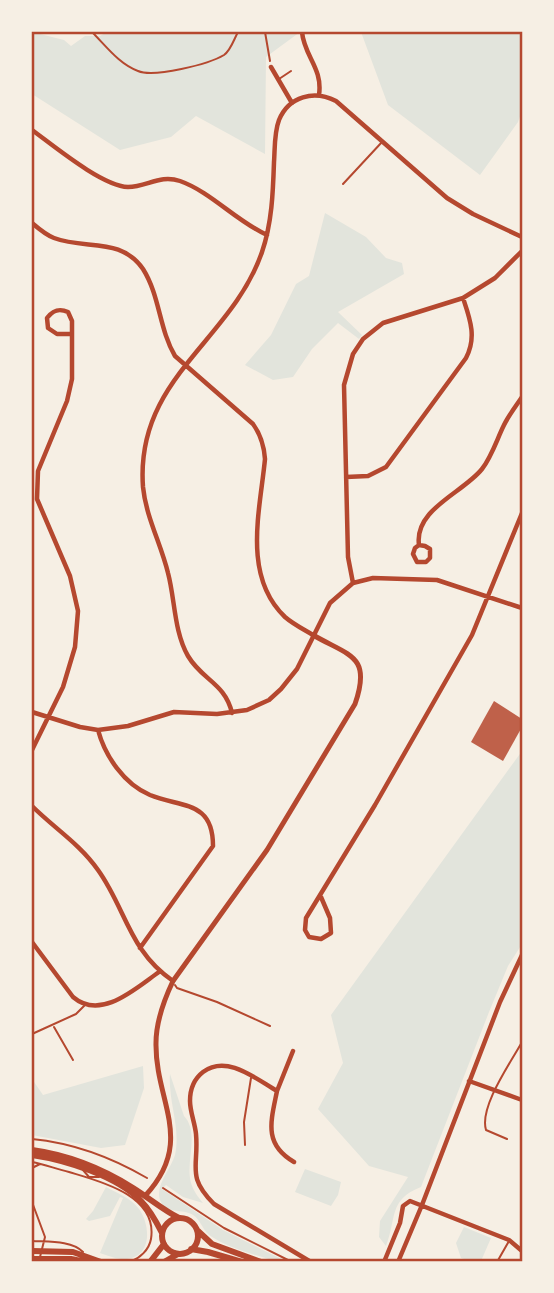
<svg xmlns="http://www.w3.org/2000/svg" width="554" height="1293" font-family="Figtree,sans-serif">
<rect width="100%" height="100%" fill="#f6efe4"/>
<path fill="#e2e4dc" d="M32,32L64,40L71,46L85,36H100L107,32H300L266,57L265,154L196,116L171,137L120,150L32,94Z
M361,32H522V111L518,122L480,175L388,105Z
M325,213L366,237L386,258L402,263L404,274L338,312L362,335L359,339L338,323L312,349L293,377L273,380L245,365L271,335L296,284L309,276Z
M522,751V944L508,966L489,1012L421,1187C388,1200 397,1218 386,1246L379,1237L380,1221L408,1177L369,1166L318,1109L343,1063L331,1015Z
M143,1066L144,1088L125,1145L101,1148L32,1135V1079L43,1095Z
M170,1074L184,1116C200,1133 185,1162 191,1183C193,1190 198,1197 203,1203L183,1197L166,1185L162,1189L223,1230L285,1261H275C253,1254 228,1248 209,1235C202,1229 201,1220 193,1215C182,1208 166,1215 160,1200C155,1185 171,1169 175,1155C181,1127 168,1102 170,1074Z
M305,1169L341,1182L338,1195L331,1206L295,1192Z
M106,1187C117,1193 131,1198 139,1209C150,1224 153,1256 127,1259C119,1260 108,1256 100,1253L123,1198L120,1197L110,1216L89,1221L86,1219L93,1211Z
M464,1227L491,1238L481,1261H470L461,1258L456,1243Z"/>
<path fill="#bf614a" d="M494,701L522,719V727L503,761L471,742Z"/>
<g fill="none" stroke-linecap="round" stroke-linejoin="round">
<path stroke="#b5482f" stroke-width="2" d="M265,32L270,61
M32,1139C73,1143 111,1157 147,1178
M163,1188L224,1228L292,1262"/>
<path stroke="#b5482f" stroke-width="2" d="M92,32C106,46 119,64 138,71C154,78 209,64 224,55C231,50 234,39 238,32
M279,79L291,71
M343,184L382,142
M175,985L177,988L217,1002L270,1026
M54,1027L73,1060
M32,1034L76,1014L85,1005
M507,1139L486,1130C479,1107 511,1062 522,1042
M245,1145L244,1122L251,1078
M32,1162C44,1164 56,1169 69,1172C99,1181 158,1195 151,1239C149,1250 140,1258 130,1262
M32,1168L40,1164
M83,1170L89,1177H99
M32,1202L45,1237L40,1257
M32,1241C47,1242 72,1240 83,1252
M497,1262L509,1241"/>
<path stroke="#b5482f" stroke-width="4.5" d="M302,32C304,56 323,68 319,95
M271,67L292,103
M32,130C54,146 102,186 128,187C147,187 160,174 180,181C211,192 236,221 267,235
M32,223C39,229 46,235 54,238C86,250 121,237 143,269C160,296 159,329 175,356L253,424C261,435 264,445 265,459C260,511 242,576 285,617C293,624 303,629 313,635
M346,477L368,476L386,467L466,358C477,337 470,319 463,298
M419,545L425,546L430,549V558L426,562H417L413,554L415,548L419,545C414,509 463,493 482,469C492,456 497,439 504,425C509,415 516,406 522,397
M353,583L348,557L344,385L353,354L363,339L383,323L463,298L495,278L522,251
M32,712L80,727L98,730L128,726L174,712L217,714L247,710L269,700L281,689L297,669L330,603L353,583L373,578L437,580L522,608
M232,713C225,683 202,680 188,656C174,632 175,599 168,573C161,544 146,517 143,487C135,378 231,342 262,252C272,223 273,192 274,162C275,149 274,133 279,120C289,96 314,90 336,101L447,198L473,214L522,237
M98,730C105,756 124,784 150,795C183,808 213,801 213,846L140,948
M32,750L63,687L75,647L78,611L70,576L37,499L38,471L67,401L72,379V321L68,312C59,308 53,310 47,318L48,328L57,334H71
M32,806C54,828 80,844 98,870C126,909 129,951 173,981
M321,897L330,918L331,933L321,939L309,937L305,930L306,918L375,805L472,635L522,513
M32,942L73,997C101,1021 136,988 159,972
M293,1051L277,1091C256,1079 227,1054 203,1072C194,1079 190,1090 190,1101C190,1112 195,1123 196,1134C199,1167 186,1176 214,1204L311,1262
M469,1081L522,1100
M277,1091C271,1121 263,1144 294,1162
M384,1262L400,1223L403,1206L410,1201L509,1240L522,1251
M398,1262L422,1205L500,1002L522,955"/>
<path stroke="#b5482f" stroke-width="5" d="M145,1196C196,1141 155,1102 156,1043C156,1021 164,1000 173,981L267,850L355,704C372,655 349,656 313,635"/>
<path stroke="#b5482f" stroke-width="6" d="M32,1150C68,1155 103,1169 133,1188C149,1198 163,1210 179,1218
M32,1155C66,1160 117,1176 141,1201C150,1210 156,1221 162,1233
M162 1236a18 18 0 1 1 36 0a18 18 0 1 1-36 0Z
M198,1231L212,1244L261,1262
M191,1249L208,1252L242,1262
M32,1251L73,1252L101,1262
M32,1259H71L86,1262
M150,1262L164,1244
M164,1262L178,1254"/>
</g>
<rect width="554" height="1293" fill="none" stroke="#f6efe4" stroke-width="66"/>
<rect x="33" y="33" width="488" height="1227" fill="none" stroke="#b5482f" stroke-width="2.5"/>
</svg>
